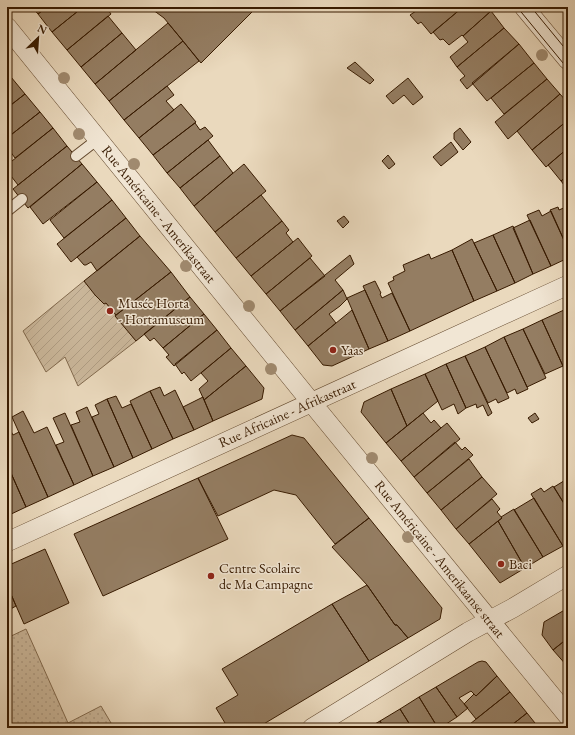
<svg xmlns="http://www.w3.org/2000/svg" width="575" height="735" font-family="'EB Garamond',serif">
<defs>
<pattern id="park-dots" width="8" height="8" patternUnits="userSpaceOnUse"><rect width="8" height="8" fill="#ccb99d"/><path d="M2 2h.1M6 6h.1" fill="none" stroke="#b09e85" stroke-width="1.8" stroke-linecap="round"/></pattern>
<pattern id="garden-furrows" width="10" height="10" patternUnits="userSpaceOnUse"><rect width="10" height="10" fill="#ccb99d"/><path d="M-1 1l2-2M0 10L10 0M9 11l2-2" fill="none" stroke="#b09e85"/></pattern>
</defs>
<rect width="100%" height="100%" fill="#ead9bd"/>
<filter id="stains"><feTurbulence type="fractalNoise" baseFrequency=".005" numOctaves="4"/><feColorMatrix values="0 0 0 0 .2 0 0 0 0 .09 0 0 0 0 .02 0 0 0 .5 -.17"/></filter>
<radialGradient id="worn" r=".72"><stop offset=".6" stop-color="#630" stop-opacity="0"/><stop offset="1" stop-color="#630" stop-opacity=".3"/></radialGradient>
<path fill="url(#park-dots)" stroke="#826a4e" d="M26,629L68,723L101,706L114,728H7V638Z"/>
<path fill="url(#garden-furrows)" stroke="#826a4e" d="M84,281L104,304L106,303L136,341L78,386L65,357L46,372L23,331Z"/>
<path fill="#947d62" stroke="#371a00" d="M32,7H47L38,14Z
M47,7H83L52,32L38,14Z
M83,7H106L111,14L67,50L52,32Z
M149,7H257L201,63L164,18Z
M422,7H463L431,34L421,22L418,24L410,15Z
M463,7H487L491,11L463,36L462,35L449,45L443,39L440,40L433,32Z
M491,11L504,28L457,67L450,57L468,42L463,36Z
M108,16L122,33L81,67L67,50Z
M168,23L183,41L109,101L95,84Z
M504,28L519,44L467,89L460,80L465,76L457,67Z
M122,33L136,50L95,84L81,67Z
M183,41L199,61L124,120L109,101Z
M519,44L534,63L487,101L472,83Z
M355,62L374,80L370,84L347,68Z
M534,63L547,79L504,114L491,98Z
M11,77L25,94L7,108V80Z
M408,78L423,97L413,105L404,95L393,104L386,96Z
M547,79L560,94L508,139L495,122Z
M167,86L174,95L166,101L174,110L139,138L124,120Z
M25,94L40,112L7,138V108Z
M560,94L568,103V120L532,150L517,131Z
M181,104L196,122L153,155L139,138Z
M40,112L53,128L15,158L7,147V138Z
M568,120V148L546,167L532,150Z
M195,123L200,130L205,127L213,136L167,173L153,155Z
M53,128L67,146L18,185L11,176L7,180V165Z
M460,128L471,142L463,150L454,139V133Z
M208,140L220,156L180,188L167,173Z
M451,142L458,152L441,166L433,157Z
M67,146L82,164L28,208L13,189Z
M568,148V175L561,181L548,165Z
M388,155L395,164L389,169L382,161Z
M220,156L233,173L194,206L180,188Z
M82,164L97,182L43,224L30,207Z
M244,164L266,191L215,232L194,206Z
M568,175V190L561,181Z
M97,182L112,200L64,238L50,220Z
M261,195L282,221L236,258L215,232Z
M112,200L126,218L71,262L57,244Z
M568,206V249L550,210L558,207L559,210Z
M539,210L542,216L551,211L568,249V258L551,266L527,215Z
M344,216L349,222L343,228L337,221Z
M126,218L140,236L97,271L91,262L86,265H84L77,257Z
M530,220L551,266L533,274L513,228Z
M282,221L289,230L286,233L293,242L251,276L236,258Z
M513,226L533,274L515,283L493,235Z
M493,235L515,283L497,291L474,243Z
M140,236L171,272L116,315L106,303L104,304L95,295L84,281Z
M298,238L312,256L266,294L251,276Z
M472,239L497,291L474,301L452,250Z
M452,250L474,301L410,331L388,283L394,280L393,277L405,271L403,265L429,254L431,259Z
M350,255L354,264L335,280L343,290L295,330L280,311Z
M310,258L325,276L280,311L266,294Z
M171,272L190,297L136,341L115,316Z
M375,281L381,293L380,294L382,298L392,293L410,331L388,341L363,286Z
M343,290L347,299L340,306L329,314L336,323L308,346L295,330Z
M365,290L388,341L369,349L347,298Z
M190,297L204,314L163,348L154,338L150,341L144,334Z
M352,310L369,349L332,366L323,365L308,346Z
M564,310L568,318L567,375L542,320Z
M204,314L217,330L174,366L166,357L169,355L163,348Z
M542,320L563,366L545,374L523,329Z
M523,329L546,378L527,387L504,337Z
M217,330L231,348L191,381L184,372L182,374L175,364Z
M504,337L528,389L517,394L515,389L507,393L485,347Z
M485,347L509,398L498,403L496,399L488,403L465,356Z
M231,348L246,366L204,400L199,389L208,381L201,373Z
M465,356L492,413L488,416L483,405L477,408L476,404L466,408L446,364Z
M446,364L466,408L458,414L454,404L442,410L425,374Z
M246,366L264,388L262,399L213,421L204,400Z
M425,374L438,401L407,426L391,389Z
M160,387L164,396L175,390L194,430L173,439L150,391Z
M391,389L407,426L386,443L361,412L364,402Z
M150,391L173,439L152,449L130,401Z
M116,396L122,408L131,404L152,449L133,458L107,399Z
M203,397L213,421L194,430L183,407Z
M107,399L133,458L114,467L92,417L99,414L95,405Z
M87,407L114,467L93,476L71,425L80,422L76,412Z
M23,411L34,433L47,427L74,485L48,497L12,417Z
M65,413L93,476L74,485L56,445L64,442L53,418Z
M423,413L431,423L434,420L441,428L401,461L386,443Z
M535,413L539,419L532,423L528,418Z
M447,423L460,439L414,477L401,461Z
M7,424L13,435L19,432L48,497L26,507L7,464Z
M292,435L304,438L369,518L335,544L296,495L274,490L218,516L198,478Z
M455,442L462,450L465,447L473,455L427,493L414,477Z
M469,459L482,477L441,510L427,493Z
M7,464L26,507L7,516Z
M568,473V510L554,487L567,479L564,475Z
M482,477L497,494L456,529L441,510Z
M198,478L228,539L103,596L74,534Z
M553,486L568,510V542L563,546L531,494L541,488L544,492Z
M534,498L563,546L543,557L514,510Z
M492,499L500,509L497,512L502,518L469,544L456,529Z
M514,509L543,557L525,568L498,521L502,518L501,517Z
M369,518L442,608L440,619L408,638L397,625H395L367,585L332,547Z
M498,521L525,568L500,583L469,544Z
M45,549L69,603L24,624L7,585V566Z
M7,585L16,606L7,611Z
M367,585L395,625H397L408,638L369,661L332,604Z
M332,604L369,661L257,728H228L216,708L238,695L222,669Z
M568,608V638L553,650L542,635L544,622Z
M568,638V667L553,650Z
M482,661L486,662L497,676L476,696L471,691L459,698L468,708L457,717L436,687L478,662Z
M497,676L510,692L476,719L464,704L474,694L476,696Z
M436,687L457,717L440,728H438L419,697Z
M510,692L527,713L508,728H465Z
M419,697L438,728H412L400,709Z
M400,709L412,728H384L380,721Z
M527,713L539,728H508Z
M380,721L384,728H368Z"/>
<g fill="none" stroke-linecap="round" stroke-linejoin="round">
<defs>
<path id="lane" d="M76,156L98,139
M7,211L22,199"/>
<path id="street" d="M524,7L568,60
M7,27L311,402L568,716
M7,542L568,285
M312,728L468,632L513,608L568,575"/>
</defs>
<use href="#lane" stroke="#644a2f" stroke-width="12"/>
<use href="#street" stroke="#644a2f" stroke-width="20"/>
<use href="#lane" stroke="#f1e6d4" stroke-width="10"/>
<use href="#street" stroke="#f1e6d4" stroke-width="19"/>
<path stroke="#371a00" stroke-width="1" d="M517,7L568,69
M531,7L568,52"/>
</g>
<g fill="#a08a6f">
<circle cx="542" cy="55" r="6"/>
<circle cx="64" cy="78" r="6"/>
<circle cx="79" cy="134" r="6"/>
<circle cx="134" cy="164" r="6"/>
<circle cx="186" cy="266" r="6"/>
<circle cx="249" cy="306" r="6"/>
<circle cx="271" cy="369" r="6"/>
<circle cx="372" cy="458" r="6"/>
<circle cx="408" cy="537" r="6"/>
</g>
<g fill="#8f2418" stroke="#f1e6d4" stroke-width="1.5">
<circle cx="110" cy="311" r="4"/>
<circle cx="333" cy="350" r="4"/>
<circle cx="501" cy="564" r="4"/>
<circle cx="211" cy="576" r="4"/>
</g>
<g text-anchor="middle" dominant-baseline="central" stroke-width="3" stroke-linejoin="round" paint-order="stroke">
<g font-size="14" fill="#371a00" stroke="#f1e6d4">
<text transform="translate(159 214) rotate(51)">Rue Américaine - Amerikastraat</text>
<text transform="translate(287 413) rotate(-24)">Rue Africaine - Afrikastraat</text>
<text transform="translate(440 559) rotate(51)">Rue Américaine - Amerikaanse straat</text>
</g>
<g font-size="14" fill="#371a00" stroke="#f1e6d4" text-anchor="start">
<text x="118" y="303">Musée Horta<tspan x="118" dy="16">- Hortamuseum</tspan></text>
<text x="341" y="350">Yaas</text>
<text x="509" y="564">Baci</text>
<text x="219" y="568">Centre Scolaire<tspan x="219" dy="16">de Ma Campagne</tspan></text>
</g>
</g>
<rect width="575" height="735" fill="none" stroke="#ead9bd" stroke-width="24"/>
<rect x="8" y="8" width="559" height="719" fill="none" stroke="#371a00" stroke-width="2"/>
<rect x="12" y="12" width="551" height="711" fill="none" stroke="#371a00"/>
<g transform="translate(38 38) rotate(25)" stroke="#f1e6d4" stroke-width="3" paint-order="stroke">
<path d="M0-3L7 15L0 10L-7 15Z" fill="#371a00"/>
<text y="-6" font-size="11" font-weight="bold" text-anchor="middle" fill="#371a00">N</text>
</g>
<rect width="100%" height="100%" filter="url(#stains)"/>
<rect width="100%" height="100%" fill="url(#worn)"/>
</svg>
